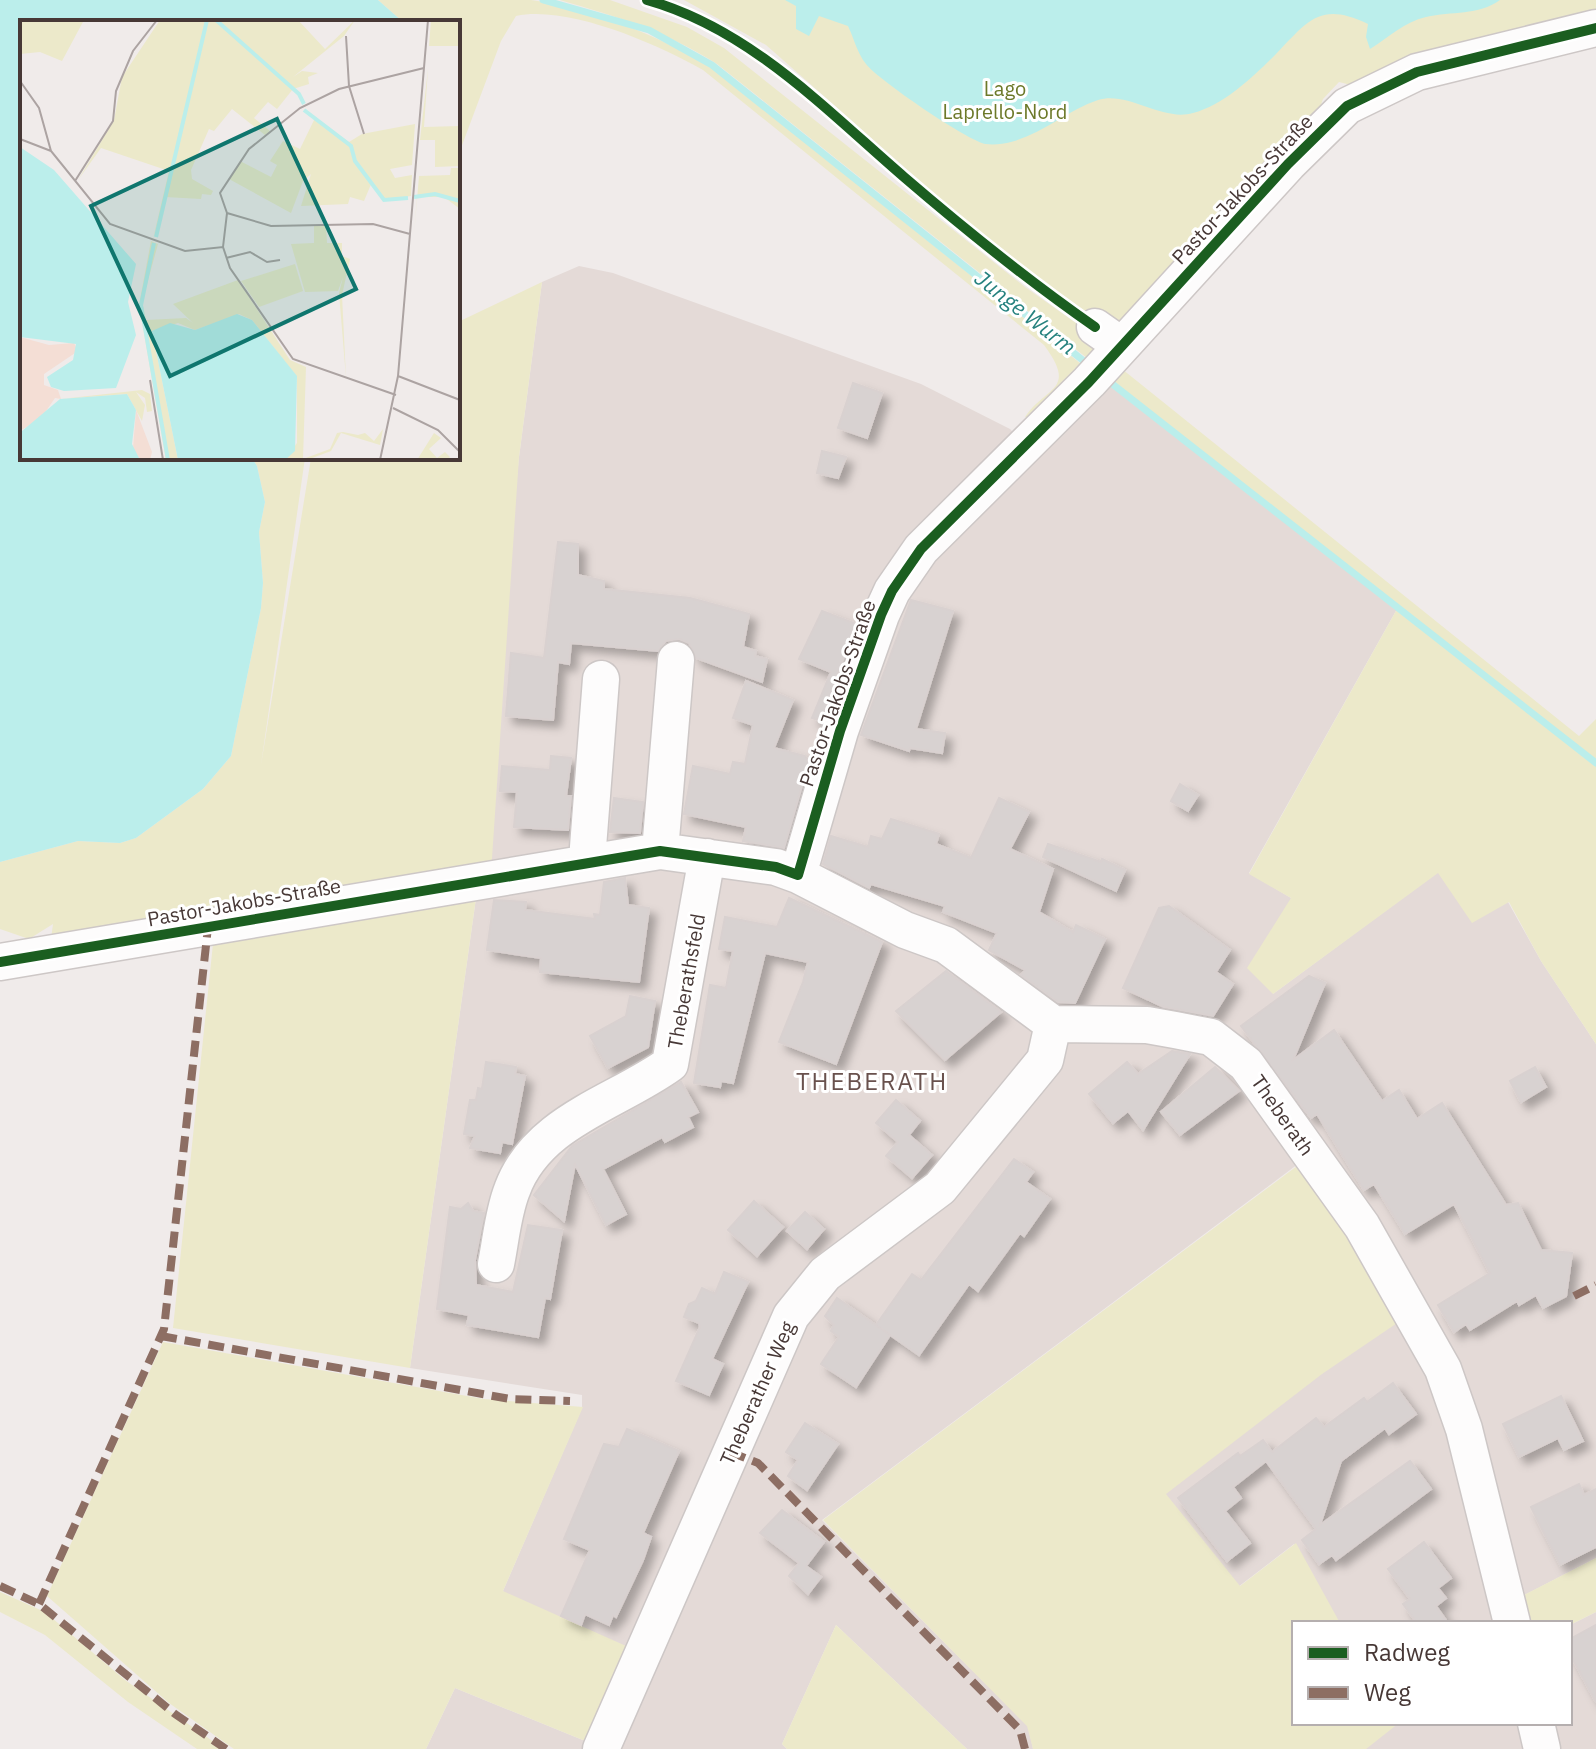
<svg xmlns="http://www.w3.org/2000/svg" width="1596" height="1749" font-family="'IBM Plex Sans',sans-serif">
<defs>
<filter id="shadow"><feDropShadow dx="7" dy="7" stdDeviation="4" flood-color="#0004"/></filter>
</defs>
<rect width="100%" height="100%" fill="#f0ebea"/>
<path fill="#e4dad7" d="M579,266L613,273L921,384L1010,429L1035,454L1110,383L1397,609L1249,873L1291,898L1273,994L1438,872L1508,902L1541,961L1596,1044V1558L1515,1600L1520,1623H1338L1294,1544L1238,1587L1164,1495L1302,1161L822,1520L1028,1726L1033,1749H967L836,1625L782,1744L787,1749H426L455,1688L595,1745L503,1591L582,1408V1395L410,1368L477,891L519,457L542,282Z
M1596,1612V1749H1365L1397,1723H1570V1625Z"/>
<path fill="#ece9ca" d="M378,0C425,0 486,0 531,0C592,8 661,37 713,68L1086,368L1042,416L1025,417C1046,386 1078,391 1044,345L703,70C657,44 568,5 516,16L501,41L458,156V22H403Z
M560,0H610L687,27L724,48L1025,287L1103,342L1092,362L717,64C665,31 618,17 560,0Z
M684,0H1596V19L1351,85L1339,82L1323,99L1316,119L1121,322L1101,324L1005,256L766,45Z
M542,282L519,457L491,873L50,946L53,924L29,939L0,929V862L78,841L120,843L136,838L203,789L231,756L261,608L263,583L259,532L265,502L257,466L252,458H305L261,765L311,458H458V322Z
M1117,365L1579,736L1596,719V1044L1541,961L1509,902L1472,923L1438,873L1273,994L1247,968L1291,898L1249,874L1397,609L1110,383Z
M477,891L410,1368L173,1328L214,934Z
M1305,1160L1406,1317L1322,1374L1166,1494L1240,1586L1296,1543L1340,1623H1294V1723H1399L1366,1749H1033L1027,1726L823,1520Z
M163,1342L484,1399L583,1407L503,1591L635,1650L595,1745L455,1688L426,1749H234L169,1703L47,1596Z
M1596,1558V1612L1570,1625L1520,1623L1514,1600Z
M0,1592L45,1612L125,1680L224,1749H197L128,1702L45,1635L0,1612Z
M836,1625L967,1749H787L782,1744Z"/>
<path fill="#bbeeeb" d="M0,0H378L403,22H22V458H252L257,466L265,502L259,532L263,583L261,608L231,756L203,789L136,838L120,843L78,841L0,862Z
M785,0H1500C1478,16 1452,11 1426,17C1404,22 1389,37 1370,49L1366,37L1368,24C1320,1 1308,21 1276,54C1254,76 1224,105 1193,113C1162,122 1129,91 1098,100C1068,110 1042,134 1011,142C1004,144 993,145 986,144C969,142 877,79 866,64C857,53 854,38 848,26L819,16L809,36L796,29V6Z"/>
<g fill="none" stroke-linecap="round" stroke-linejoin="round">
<path stroke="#bbeeeb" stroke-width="7" d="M543,0L649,30L712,65L1090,366
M1106,379L1596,763"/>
</g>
<path fill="#d8d2d1" stroke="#d9d1d0" stroke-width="2" filter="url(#shadow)" d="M853,383L882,393L867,438L838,428Z
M822,451L846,457L838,478L817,473Z
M558,542L578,544V575L604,581V589L690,598L749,614L743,647L756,651L755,656L767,659L762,682L696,658L689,643L679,639L666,641L658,651L571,643L569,664L558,662L553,720L506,716L511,653L544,658Z
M911,600L953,611L916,729L945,733L942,753L910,748L909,751L861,735Z
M822,611L856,624L821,721L812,718L831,672L799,659Z
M746,681L793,700L774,748L805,756L809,762L784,848L743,841L746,827L684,814L693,766L730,774L733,762L745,764L753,725L733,718Z
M551,756L571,758L566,796H571L568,830L514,827L517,792L500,791L502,766L550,770Z
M1180,784L1198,795L1188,811L1171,801Z
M614,798L643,802L640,833L610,832Z
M999,798L1029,812L1010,849L1053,869L1039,912L1073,932L1076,925L1105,939L1075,1003L1058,1002L1021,975L1025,970L989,950L997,933L943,912L945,906L871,884L869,888L823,864L831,836L868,847L871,836L882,839L891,819L939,834L936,844L971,858Z
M1048,844L1101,862L1102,859L1125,870L1116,891L1043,857Z
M625,878L628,905L649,908L639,982L540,972L541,958L487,950L494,900L526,902L525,910L595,919L594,914L600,915L604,882Z
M789,898L882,942L836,1064L779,1042L803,982L808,962L765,953L733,1083L721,1081L720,1087L694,1083L710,985L726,988L733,951L719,949L725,917L777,927Z
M1169,906L1230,950L1216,972L1233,984L1213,1016L1164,1007L1123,988L1159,908Z
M946,971L1001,1012L945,1060L896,1011Z
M1309,976L1325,983L1293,1060L1334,1030L1382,1101L1399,1090L1417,1119L1442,1103L1506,1205L1518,1203L1541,1250L1572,1253L1566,1296L1543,1308L1536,1295L1519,1305L1517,1301L1470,1330L1466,1324L1454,1332L1438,1305L1490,1273L1454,1204L1405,1234L1374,1184L1364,1190L1317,1114L1311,1118L1241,1026Z
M630,996L655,1001L648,1047L608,1068L590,1036L626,1016Z
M1172,1051L1190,1054L1143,1130L1128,1111L1113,1123L1089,1094L1127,1062L1138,1074Z
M486,1062L516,1067L515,1074L525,1076L512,1144L502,1142L500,1153L470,1148L475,1136L464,1134L470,1100H476L478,1088L482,1089Z
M1215,1067L1239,1091L1180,1135L1161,1112Z
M1535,1067L1546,1087L1521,1102L1510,1081Z
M681,1082L698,1112L688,1117L693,1127L665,1142L662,1137L603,1169L626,1214L606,1225L575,1164L564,1221L534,1195L572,1146Z
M896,1100L920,1121L909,1135L932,1155L912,1178L886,1156L898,1142L876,1123Z
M1014,1159L1033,1172L1026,1182L1050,1199L1024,1236L1020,1233L978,1291L969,1284L919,1355L876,1325L912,1274L921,1280Z
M754,1201L783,1227L757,1256L728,1230Z
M468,1203L473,1211L484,1213L475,1260L476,1285L513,1292L528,1225L562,1230L550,1299L545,1298L538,1337L467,1325L469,1315L437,1309L450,1207L461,1209Z
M805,1212L824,1229L807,1249L787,1231Z
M724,1272L748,1282L712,1359L723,1364L709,1395L676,1381L700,1327L699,1323L684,1317L689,1304L696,1301L702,1288L715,1294Z
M837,1298L890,1335L856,1387L821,1364L839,1337L831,1331L834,1325L825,1316Z
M1393,1383L1416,1414L1389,1434L1385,1428L1341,1461L1320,1525L1410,1461L1431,1489L1336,1560L1332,1555L1319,1564L1302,1540L1316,1529L1266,1461L1233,1487L1241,1498L1225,1511L1250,1543L1227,1561L1178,1498L1238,1453L1240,1456L1263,1440L1272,1452L1316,1418L1324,1427L1364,1398L1367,1402Z
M1561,1396L1583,1441L1564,1450L1558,1438L1519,1457L1503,1424Z
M805,1423L838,1444L807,1490L788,1476L798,1460L786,1452Z
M627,1429L679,1451L643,1533L651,1537L643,1560L616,1617L613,1615L609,1625L585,1614L581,1625L561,1616L590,1550L564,1539L604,1444L619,1447Z
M1579,1484L1584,1495L1596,1489V1547L1560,1565L1531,1507Z
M782,1510L824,1542L806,1566L821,1577L808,1594L789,1576L799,1563L760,1533Z
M1424,1542L1451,1578L1438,1588L1446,1598L1436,1606L1448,1623H1417L1403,1604L1410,1599L1388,1569Z
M1596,1625V1702L1570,1654V1639Z"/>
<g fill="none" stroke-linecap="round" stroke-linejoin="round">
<defs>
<path id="minor" d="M1095,327L1122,346
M660,851L676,660
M587,860L601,679
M798,875L905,930L946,945L1053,1024L1147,1025L1175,1030L1211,1037L1246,1064L1362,1226L1443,1369L1464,1429L1512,1623
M0,962L660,851L776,867L798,875L840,731L881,615L892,591L921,549L1089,382L1288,164L1347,106L1417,72L1596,28
M496,1264C501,1239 503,1213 512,1190C537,1121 616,1103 670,1064L707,857
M1536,1723L1542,1749
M601,1749L791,1316L825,1274L940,1188L1045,1060L1053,1024"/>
</defs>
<use href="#minor" stroke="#cdc7c6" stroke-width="39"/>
<use href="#minor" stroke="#fdfcfc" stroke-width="36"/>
<path stroke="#8d6e63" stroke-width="8" stroke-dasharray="16 8" stroke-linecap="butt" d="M1574,1296L1596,1285
M161,1336L510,1399L570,1401
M730,1452L758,1463L1020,1730L1025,1749
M0,1586L39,1604L175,1714L226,1749
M39,1604L164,1329L208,927"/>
<defs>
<path id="cycleway" d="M647,0C750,29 825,109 904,177C968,232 1026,279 1095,327
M0,962L660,851L776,867L798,875L840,731L881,615L892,591L921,549L1089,382L1288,164L1347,106L1417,72L1596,28"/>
</defs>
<use href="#cycleway" stroke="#fff" stroke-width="15"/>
<use href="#cycleway" stroke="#1b5e20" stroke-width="10"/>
</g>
<g text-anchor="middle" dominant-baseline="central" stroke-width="6" stroke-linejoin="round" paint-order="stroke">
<g font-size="20" fill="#6c7929" stroke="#fff">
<text x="1005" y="88">Lago<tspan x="1005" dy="23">Laprello-Nord</tspan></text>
</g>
<g font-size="20" fill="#473836" stroke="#fff">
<text transform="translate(1242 189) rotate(-47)">Pastor-Jakobs-Straße</text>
<text transform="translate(837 693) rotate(-71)">Pastor-Jakobs-Straße</text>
<text transform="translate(244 902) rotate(-10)">Pastor-Jakobs-Straße</text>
<text transform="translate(686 981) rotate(-80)">Theberathsfeld</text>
<text transform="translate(1283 1115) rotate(55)">Theberath</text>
<text transform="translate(757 1393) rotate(-66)">Theberather Weg</text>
</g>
<g font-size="22" font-style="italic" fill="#26827f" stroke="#fff">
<text transform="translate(1026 312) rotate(38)">Junge Wurm</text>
</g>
<g font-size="24" letter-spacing="2" fill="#69514d" stroke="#fff">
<text x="872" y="1081">THEBERATH</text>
</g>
</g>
<g transform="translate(20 20)">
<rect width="440" height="440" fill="#f0ebea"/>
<path d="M0,0H64L42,41L20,32L0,34ZM140,0H278L305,29L335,0L324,16L273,57L282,51L298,53L288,57L289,64L273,69L257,89L248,82L234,98L250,111L245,115L212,89L194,111L189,109L171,150L172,159L193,171L191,175L182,174L181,179L145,177L133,219L149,151L81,128L58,160L94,100L102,57ZM411,0H440V45L438,26H409ZM408,49L404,107L440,106V146L415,147V120H400ZM295,98L329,122L342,114L395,104L392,145L370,149L375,158L392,155L391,176L364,180L352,162L344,181L330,177L328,184L281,186L291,154L283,161L271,193L209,159L220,141L251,157L257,145L250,141L263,121L280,129ZM431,148H440V189L424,177H397L394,215L399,156L430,155ZM294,206H306L307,223H322V236L330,239L322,275L326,358L319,273L323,257L318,271L285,272L271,224L294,223ZM131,221L138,224L122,282L126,300L166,298L173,303L153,284L218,260L270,340L286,347L283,439L310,429L317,413L323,412L338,415L345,413L354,421L363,409L360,425L321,413L311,431L287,440H265L277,423V357L232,300L219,294L175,310L158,303L132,311L158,440H146L119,285ZM275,244L283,271L239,287L221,261ZM122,370L130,374L132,391L127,392L125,378L116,372L125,385L122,401L107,374L41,379ZM414,413L421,418L409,429L417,438L425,432L430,437L427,440H397Z" fill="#ece9ca"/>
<path d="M0,317L29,325L54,323L58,331L24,354V365L38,370L41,379L35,378L19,401L1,410ZM116,390L132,432L130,440H120L113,428Z" fill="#f4ded5"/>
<path d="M0,127L34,150L116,244L108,282L116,315L96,368L44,371L31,367L27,357L53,340L56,324L0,317ZM217,294L232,300L277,356L275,431L265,440H158L132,311L150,303L175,310ZM107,374L116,390L112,424L120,440H1L2,411L40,379Z" fill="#bbeeeb"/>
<path fill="none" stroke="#bbeeeb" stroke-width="4" d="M196,0L279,74L284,84M284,90L331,126L335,141L364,180L388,178M394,177L415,174L440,181M136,217L187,0M134,223L121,285L148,440"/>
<path fill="none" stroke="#aca3a2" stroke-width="2" d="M326,16L329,66L344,114M0,61L19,88L31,131L90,204L165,231L203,227L210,248L273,339L376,375M0,119L31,131M55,161L93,101L96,71L113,31L137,0M207,193L251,206L353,204L390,214M203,227L207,193L200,173L229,129L280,88L319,69L404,48M206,238L230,232L247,242L260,240M378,356L440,380M130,360L143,440M373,388L418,410L440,432M360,440L378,356L408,0"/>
<path fill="#0f766e" fill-opacity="0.15" stroke="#0f766e" stroke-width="4" d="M257,99L336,269L150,356L71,186Z"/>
<rect width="440" height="440" fill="none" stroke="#473836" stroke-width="4"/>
</g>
<rect x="1292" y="1621" width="280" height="104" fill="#ffffff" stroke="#b5afaf" stroke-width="2"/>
<rect x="1308" y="1647" width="40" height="12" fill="#1b5e20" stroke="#b5afaf" stroke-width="2"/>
<text x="1364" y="1661" font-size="24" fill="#473836">Radweg</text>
<rect x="1308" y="1687" width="40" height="12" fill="#8d6e63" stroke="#b5afaf" stroke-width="2"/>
<text x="1364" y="1701" font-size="24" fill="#473836">Weg</text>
</svg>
